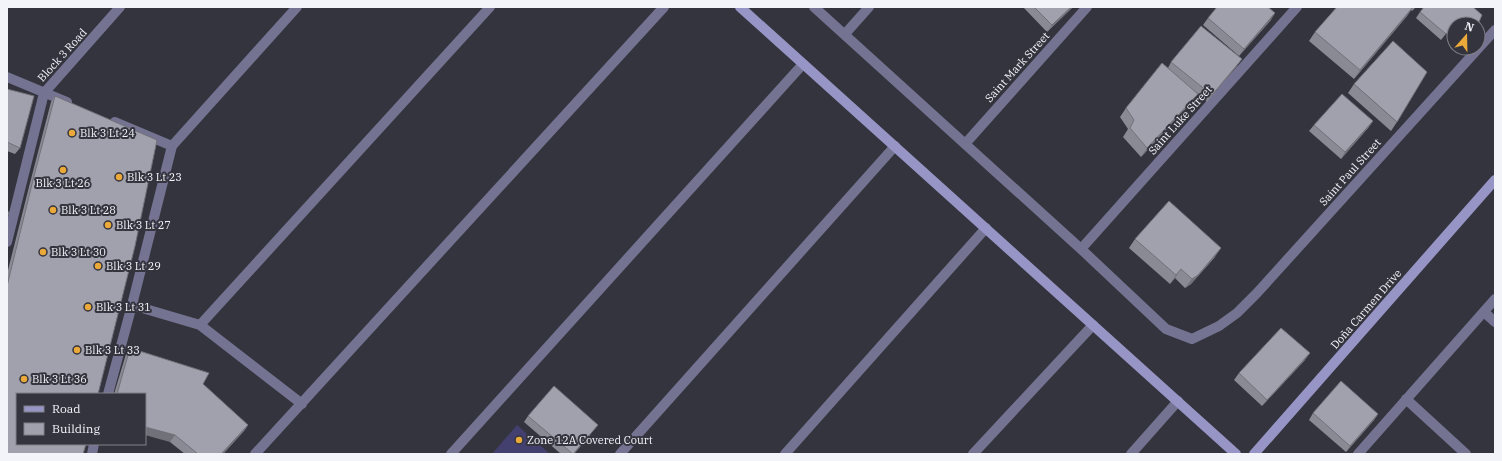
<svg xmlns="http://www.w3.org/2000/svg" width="1502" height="461" font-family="'IBM Plex Serif',serif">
<rect width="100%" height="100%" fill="#34343e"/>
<path fill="#433f6e" d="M517,425L550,454H492Z"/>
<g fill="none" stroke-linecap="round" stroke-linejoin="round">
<path stroke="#747391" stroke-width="10" d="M814,7L1081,249L1166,329L1192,339L1219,326L1237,313L1257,293L1495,30
M845,34L869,7
M7,77L67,102
M115,122L172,146
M965,144L1087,7
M7,242L44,93L120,7
M1081,249L1297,7
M132,305L200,325L302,404
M1484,312L1495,322
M200,325L490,7
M108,394L132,305L172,146L297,7
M1406,399L1466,454
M92,454L94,444
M255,454L664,7
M451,454L803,64
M620,454L895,146
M785,454L986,228
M973,454L1093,325
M1131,454L1178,401
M1358,454L1495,299"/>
<path stroke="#9795c5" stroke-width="10" d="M740,7L1236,454
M1254,454L1495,180"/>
</g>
<path fill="#8a8a95" d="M1023,7H1073L1047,32Z
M1337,7H1416L1412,11L1411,10L1407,16L1354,79L1309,41L1315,32Z
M1420,12L1449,30L1441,40L1416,18Z
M1208,18L1271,20L1239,56L1203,25Z
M1171,62L1237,66L1207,102L1193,90L1191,103L1141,157L1123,137L1128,129L1120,117L1126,108L1168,68Z
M1354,84L1397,122L1391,131L1348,93Z
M7,89L20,148L15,154L7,151Z
M55,96L7,454V274L30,183L51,102Z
M1373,121L1368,128L1341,159L1309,131L1314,125Z
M1135,239L1215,257L1191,284L1185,288L1175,278L1170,284L1129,248Z
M130,348L203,384L248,425L244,431L223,454H185L170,442L145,394H114L126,354Z
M1305,360L1262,406L1234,380L1239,373Z
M1313,413L1378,414L1374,420L1346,452L1309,420Z
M528,416L593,431L574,454H561L524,422Z"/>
<path fill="#717179" d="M1071,7H1073L1047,32L1052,25Z
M1413,7L1407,16L1354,79L1360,70Z
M1275,13L1271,20L1239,56L1244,49Z
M1454,24V31L1449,30L1441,40Z
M1242,59L1237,66L1207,102L1212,95Z
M1198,94L1191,103L1141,157L1147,148Z
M1373,121L1368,128L1341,159L1345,152Z
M1221,248L1215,257L1191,284L1185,288L1192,279Z
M1181,269L1175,278L1170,284L1176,275Z
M1310,353L1305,360L1262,406L1267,400Z
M1378,414L1374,420L1346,452L1350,446Z
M248,425L244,431L223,454H221Z
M598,425L593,431L574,454H573Z
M145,427L175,435L170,442L145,435Z"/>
<path fill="#a1a1ad" stroke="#717179" d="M1034,7H1071L1052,25Z
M1217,7H1268L1275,13L1244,49L1208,18Z
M1337,7H1413L1360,70L1315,32Z
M1424,7H1473L1482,15L1478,24H1454L1446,34L1420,12Z
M1201,26L1242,59L1212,95L1171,62Z
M1393,41L1427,72L1397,122L1354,84Z
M1162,63L1198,94L1147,148L1130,128L1134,120L1126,108Z
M7,89L34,96L20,148L7,142Z
M1342,94L1373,121L1345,152L1314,125Z
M55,96L157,140L135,246L98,394H17V444H86L83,454H7V286L34,176Z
M1169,201L1221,248L1198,275L1192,279L1181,269L1176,275L1135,239Z
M7,212H9L7,219Z
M1281,328L1310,353L1267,400L1239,373Z
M130,348L209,373L203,384L248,425L221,454H198L175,435L145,427V394H117Z
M1341,381L1378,414L1350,446L1313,413Z
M554,386L598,425L573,454L528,416Z"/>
<g fill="#eba939" stroke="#34343e" stroke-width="1.5">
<circle cx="72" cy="133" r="4"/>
<circle cx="63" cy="170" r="4"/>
<circle cx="119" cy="177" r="4"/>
<circle cx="53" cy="210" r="4"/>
<circle cx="108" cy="225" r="4"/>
<circle cx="43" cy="252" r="4"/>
<circle cx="98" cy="266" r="4"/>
<circle cx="88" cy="307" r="4"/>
<circle cx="77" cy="350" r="4"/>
<circle cx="24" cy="379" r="4"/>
<circle cx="519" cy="440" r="4"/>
</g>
<g text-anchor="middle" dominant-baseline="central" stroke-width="4" stroke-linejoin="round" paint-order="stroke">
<g font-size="11" fill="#f3f3fa" stroke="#34343e">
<text transform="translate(62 55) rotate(-48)">Block 3 Road</text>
<text transform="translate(1017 67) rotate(-48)">Saint Mark Street</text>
<text transform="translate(1180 120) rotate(-48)">Saint Luke Street</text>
<text transform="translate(1350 172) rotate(-48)">Saint Paul Street</text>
<text transform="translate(1366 309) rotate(-49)">Doña Carmen Drive</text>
</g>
<g font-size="11" fill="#f3f3fa" stroke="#34343e" text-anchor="start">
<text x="80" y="133">Blk 3 Lt 24</text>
<text x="127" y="177">Blk 3 Lt 23</text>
<text x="63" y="183" text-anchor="middle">Blk 3 Lt 26</text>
<text x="61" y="210">Blk 3 Lt 28</text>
<text x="116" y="225">Blk 3 Lt 27</text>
<text x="51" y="252">Blk 3 Lt 30</text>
<text x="106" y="266">Blk 3 Lt 29</text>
<text x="96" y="307">Blk 3 Lt 31</text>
<text x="85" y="350">Blk 3 Lt 33</text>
<text x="32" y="379">Blk 3 Lt 36</text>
<text x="527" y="440">Zone 12A Covered Court</text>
</g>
</g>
<rect width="1502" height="461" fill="none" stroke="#f3f3fa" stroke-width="16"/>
<rect x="16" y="393" width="130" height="52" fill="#34343e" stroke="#808089"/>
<rect x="24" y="406" width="20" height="6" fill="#9795c5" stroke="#808089"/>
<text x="52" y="413" font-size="12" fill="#f3f3fa">Road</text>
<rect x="24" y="423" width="20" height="12" fill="#a1a1ad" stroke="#808089"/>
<text x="52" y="433" font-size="12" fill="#f3f3fa">Building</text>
<g transform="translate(1466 36) rotate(20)"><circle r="19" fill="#34343e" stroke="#808089"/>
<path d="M0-3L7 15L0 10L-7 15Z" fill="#eba939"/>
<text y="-6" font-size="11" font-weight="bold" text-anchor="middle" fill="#f3f3fa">N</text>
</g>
</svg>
